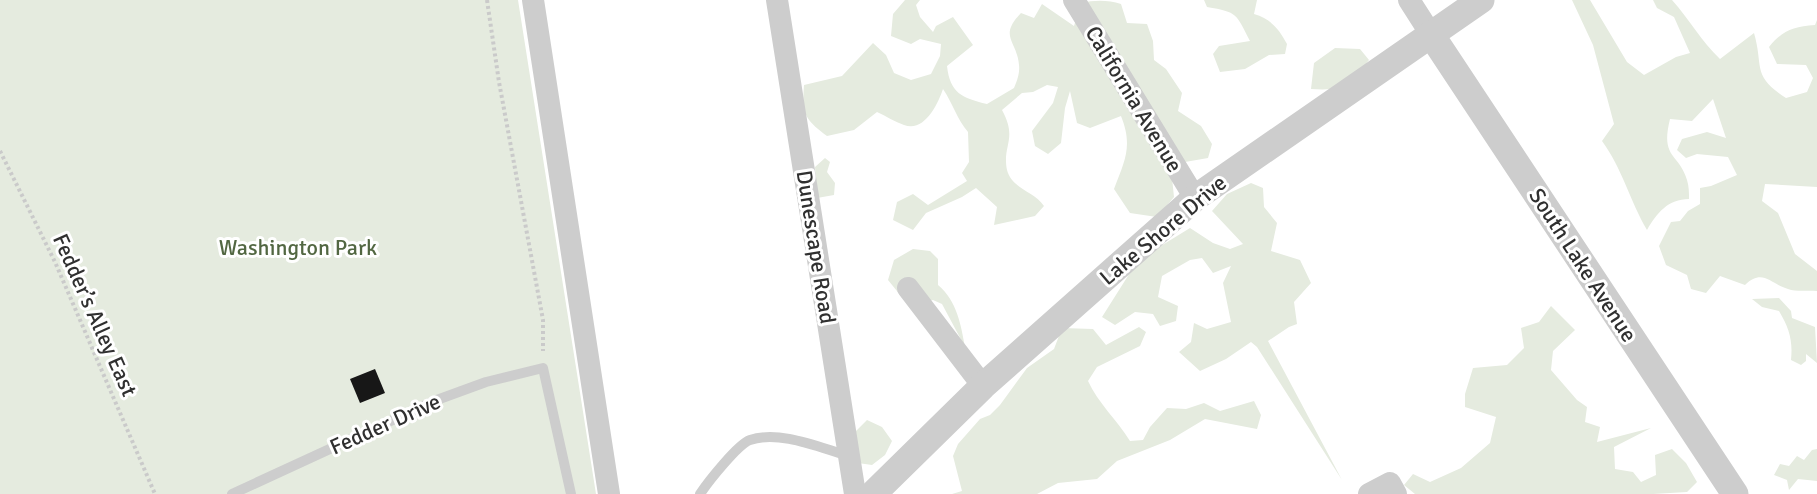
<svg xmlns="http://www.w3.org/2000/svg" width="1817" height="494" font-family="Signika,sans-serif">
<rect width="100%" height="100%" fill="#fff"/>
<path fill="#e5ebdf" d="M0,0H518L596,494H0Z
M905,0H920L916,5L920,17L933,32L936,26L953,17L973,45L947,66C950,93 962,98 987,104L1014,88C1017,81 1020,73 1019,65C1017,40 998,37 1021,13L1034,18L1042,4L1074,26L1081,3C1095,0 1108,0 1121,4L1127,23L1147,24L1153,41L1154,60L1166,69L1182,93L1178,111L1201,126L1212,144L1208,158L1185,162L1172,178L1174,197L1157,217L1130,213L1114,189C1125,160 1133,146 1121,116L1090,128L1077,123L1070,91L1065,108L1061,143L1048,154L1035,146L1032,131L1053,103L1058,87L1047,85L1033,92L1022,93L1002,110C1018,139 1002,145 1007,170C1012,189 1034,191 1044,206L1035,216L994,225L997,207L976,188L962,197L926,213L913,230L893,220L897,202L913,194L928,205L967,181L962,173L969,162L968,132C957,119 953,104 943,89C938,104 924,133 904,125C895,122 886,116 877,112L854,130L827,136C804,119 802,114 804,85L842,76L873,43L886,55L894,73L911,80L931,74L940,56L941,44L920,39L911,44L891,36L893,14Z
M1204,0H1257L1254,14C1271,19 1279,29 1287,44L1285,54L1269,55L1245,69L1220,72L1213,54L1219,46L1250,41C1236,14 1238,12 1207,7Z
M1572,0H1590L1627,62L1644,75L1676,57L1690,53L1674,17L1657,8L1653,0H1672C1690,20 1701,41 1720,59L1754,33C1764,68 1751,75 1786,98L1807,92L1813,78L1806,65L1777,64L1769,47C1783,30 1793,27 1815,25L1817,20V187L1765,184L1762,201L1778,213L1795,254L1817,271V291C1808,290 1796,292 1788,289C1770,284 1763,268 1745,285L1720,276L1706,293L1691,289L1687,275L1666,265L1659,246L1671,222L1680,221L1688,211L1700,204V188L1711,186L1737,175L1728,157L1697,154L1686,158L1677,150L1682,139L1707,132L1726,138L1713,99L1692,121L1670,119C1660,159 1679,153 1687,180C1689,186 1689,193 1689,199C1668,199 1657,213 1647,230C1630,201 1622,168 1602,141L1614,124L1593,45Z
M1335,48L1360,49L1369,60C1349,86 1344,91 1311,89L1314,63Z
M825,158L830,162L827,172L835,183L834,195L817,198L815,167Z
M1251,183L1263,188L1264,207L1277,223L1271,251L1300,260L1311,283L1294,302L1297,324L1289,327L1268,341L1342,480L1257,347L1251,342L1226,359L1200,371L1179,352L1191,342L1194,323L1207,329L1231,322L1223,283L1231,266L1213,273L1202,258L1190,260L1162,276L1158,297L1178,306L1176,321L1160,326L1153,314L1135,312L1115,325L1102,317L1138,260L1190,228L1213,243L1230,249L1243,244L1212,211L1227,194Z
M913,249L930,251L938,259V285C957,301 961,325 965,347L942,304L933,300L914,305L901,296L888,280L894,260Z
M1779,298L1791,311L1792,318L1815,327L1817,363L1806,354V361L1801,365L1791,360C1793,340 1789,328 1779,311L1762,307L1752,299Z
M1551,306L1575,330L1553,351L1551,370L1577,400L1587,407L1585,422L1600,427L1597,442L1651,428L1614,447L1615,469L1633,472L1641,482L1656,475L1655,455L1672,449L1686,463L1697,482L1687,492L1653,494H1415L1404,485L1413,474L1430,482L1461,468L1490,443L1496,417L1465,407V394L1473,368L1507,365L1524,348L1521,328L1539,322Z
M1139,327L1146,332L1140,346L1097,367L1088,381C1098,403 1117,420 1130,441L1143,440L1150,427L1167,408L1186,409L1204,403L1220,411L1254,401L1261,415L1257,429L1205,419L1170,440L1117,461L1097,479L1058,483L1037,494H952L962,491L953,456L958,444L980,419L990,415L1000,405L1027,368L1054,349L1062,328L1093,329L1106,345Z
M867,420L882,427L892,441L885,455L872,465L858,463L854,433Z
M1817,449V481L1798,479L1789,490L1787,480L1774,475L1780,464L1789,466L1797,456L1804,460L1812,450Z"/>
<path fill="#171717" d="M375,369L385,393L360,403L350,379Z"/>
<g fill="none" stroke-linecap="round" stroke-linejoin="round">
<path stroke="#cacaca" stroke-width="4" stroke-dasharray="3 3" stroke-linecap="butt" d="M487,0L499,82L543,320V351
M0,151L55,262L155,494"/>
<path stroke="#cdcdcd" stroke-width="10" d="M232,494L434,401L486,382L543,368L571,494
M700,494C708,482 738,444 750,440C780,430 820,448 849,456"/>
<path stroke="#cdcdcd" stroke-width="22" d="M533,0L609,494
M777,0L855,494
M1074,0L1195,198
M1409,0L1432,36
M908,288L983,386
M1369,494L1390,483L1396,494"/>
<path stroke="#cdcdcd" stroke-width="27" d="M1432,36L1735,494
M873,494L983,386L1195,198L1481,0"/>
</g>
<g text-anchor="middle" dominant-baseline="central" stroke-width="6" stroke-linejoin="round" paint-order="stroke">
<g font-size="22" fill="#303030" stroke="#fff">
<text transform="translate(1134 99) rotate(59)">California Avenue</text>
<text transform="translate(1163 230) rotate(-40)">Lake Shore Drive</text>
<text transform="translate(816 247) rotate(81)">Dunescape Road</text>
<text transform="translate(1583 265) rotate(57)">South Lake Avenue</text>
<text transform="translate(95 315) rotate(66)">Fedder’s Alley East</text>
<text transform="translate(385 424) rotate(-24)">Fedder Drive</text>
</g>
<g font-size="22" fill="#526742" stroke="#fff">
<text x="298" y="247">Washington Park</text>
</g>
</g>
</svg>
